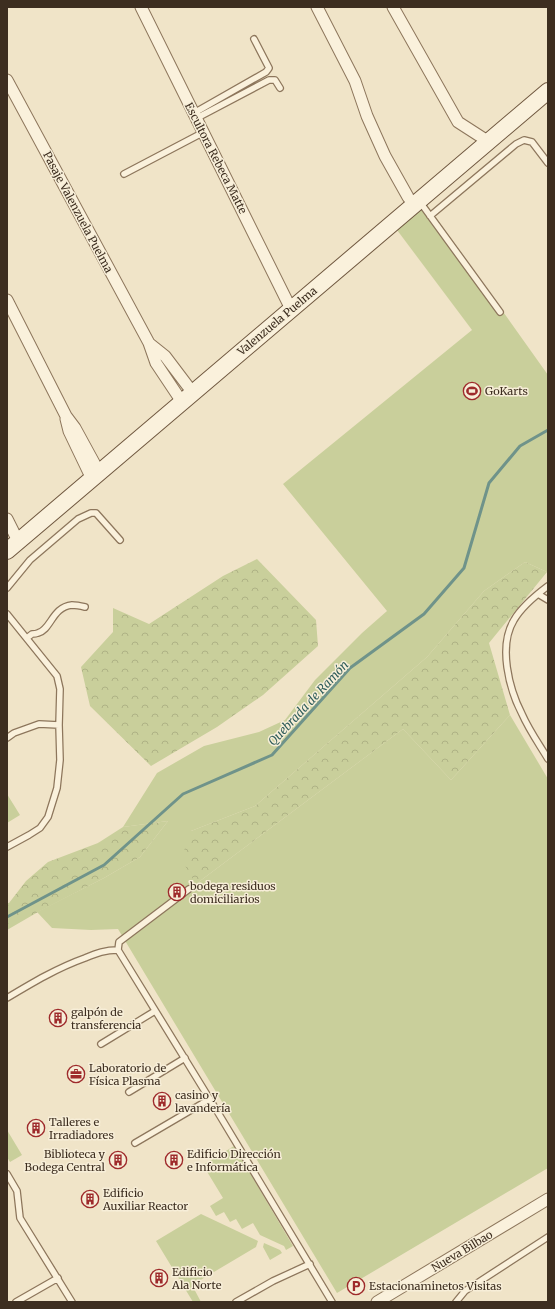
<svg xmlns="http://www.w3.org/2000/svg" width="555" height="1309" font-family="Merriweather,serif">
<defs>
<pattern id="forest-crowns" width="20" height="18" patternUnits="userSpaceOnUse"><rect width="20" height="18" fill="#c9cf9b"/><path d="M2 6a3 3 0 1 1 6 0M12 15a3 3 0 1 1 6 0" fill="none" stroke="#aeb285"/></pattern>
</defs>
<rect width="100%" height="100%" fill="#f0e4c8"/>
<path fill="#c9cf9b" d="M427,205L548,375V571L547,572L525,562L484,591L427,657L255,806L191,831L196,884L403,729L451,780L510,715L548,779V1168L337,1293L118,929L91,930L52,928L37,912L104,878L140,857L168,821L123,827L157,773L204,746L259,732L285,720L315,680L362,633L387,611L283,484L472,330L397,230Z
M7,794L20,815L7,823Z
M7,1130L22,1155L10,1162L7,1157Z
M234,1146L293,1246L286,1250L284,1246L260,1235L253,1223L242,1229L236,1219L230,1222L224,1212L216,1216L210,1206L223,1198L203,1165Z
M201,1214L258,1241L256,1247L192,1285L201,1302H193L156,1241Z
M264,1243L280,1250L282,1253L270,1260L263,1247Z"/>
<path fill="url(#forest-crowns)" d="M257,559L316,620L318,646L263,695L217,727L151,766L90,706L81,667L113,632V608L149,624L223,576Z
M525,562L547,572L489,643L510,715L451,780L403,729L196,884L181,859L191,831L255,806L427,657L484,591Z
M168,821L140,857L104,878L38,912L7,930V903H9L26,881L48,862L98,843L123,827Z"/>
<g fill="none" stroke-linecap="round" stroke-linejoin="round">
<path stroke="#6f938a" stroke-width="3" d="M7,917L104,865L183,794L272,755L350,668L424,614L464,568L489,483L520,446L548,430"/>
<defs>
<path id="lane" d="M194,113L266,72L269,68L254,39
M197,118L269,80H275L280,88
M124,174L204,132
M420,202L500,312
M430,216L516,144L524,140L532,142L548,163
M548,586C536,595 522,606 514,620C498,646 509,689 522,714C529,730 539,744 548,759
M7,588L30,560L78,519L91,513H96L120,540
M538,594L548,600
M7,614L57,676L60,689L59,725L60,760L57,788L48,817L40,828L29,835L7,847
M27,638L32,634C34,634 36,634 38,633C51,630 52,607 72,605C76,605 81,606 85,607
M7,738L14,733L39,724L59,725
M189,889L119,942L118,950L217,1111L332,1302
M7,998C32,983 57,968 85,958C97,953 105,950 118,950
M101,1044L155,1011
M129,1092L185,1058
M135,1143L210,1099
M7,1174L17,1191L20,1218L72,1302
M16,1302L58,1278
M236,1302L273,1281L310,1264
M456,1302L465,1291L548,1237"/>
<path id="street" d="M141,7L291,309
M317,7L355,81L367,116L385,156L408,197L414,205
M393,7L458,122L489,142
M7,80L149,343L156,363L182,402
M7,300L66,416L75,428L99,472
M150,344L165,356L193,393
M66,419L69,431L92,479
M7,519L18,541
M377,1302L548,1199"/>
<path id="secondary" d="M7,551L548,91"/>
</defs>
<use href="#lane" stroke="#8d765c" stroke-width="8"/>
<use href="#street" stroke="#8d765c" stroke-width="13"/>
<use href="#secondary" stroke="#6f573f" stroke-width="18"/>
<use href="#lane" stroke="#faf1dc" stroke-width="5.5"/>
<use href="#street" stroke="#faf1dc" stroke-width="11"/>
<use href="#secondary" stroke="#faf1dc" stroke-width="16"/>
</g>
<defs>
<symbol id="stadium-ring" viewBox="-11 -11 22 22"><circle r="9.5" fill="#f7eed8" stroke="#9e2a2b" stroke-width="1.5"/><path d="M0-5a6.5 5 0 1 0 0 10a6.5 5 0 1 0 0-10ZM-3.5-1.8h7v3.6h-7Z" fill="#9e2a2b"/></symbol>
<symbol id="building-ring" viewBox="-11 -11 22 22"><circle r="9.5" fill="#f7eed8" stroke="#9e2a2b" stroke-width="1.5"/><path d="M-4-6H4V6H1V3H-1V6H-4ZM-2.5-4.3h1.7v1.8h-1.7ZM.8-4.3h1.7v1.8H.8ZM-2.5-1h1.7V.8h-1.7ZM.8-1h1.7V.8H.8Z" fill="#9e2a2b"/></symbol>
<symbol id="office-ring" viewBox="-11 -11 22 22"><circle r="9.5" fill="#f7eed8" stroke="#9e2a2b" stroke-width="1.5"/><path d="M-6-3h4V-5.5h4V-3h4V5H-6ZM-1-4.5V-3h2v-1.5ZM-6 0V1H6V0Z" fill="#9e2a2b"/></symbol>
<symbol id="parking-ring" viewBox="-11 -11 22 22"><circle r="9.5" fill="#f7eed8" stroke="#9e2a2b" stroke-width="1.5"/><path d="M-3.5-5.5H1a3.5 3.5 0 0 1 0 7H-1V5.5H-3.5ZM-1-3.4V-.6H.8a1.4 1.4 0 0 0 0-2.8Z" fill="#9e2a2b"/></symbol>
</defs>
<g fill-rule="evenodd">
<use href="#stadium-ring" x="462" y="381" width="20" height="20"/>
<use href="#building-ring" x="167" y="882" width="20" height="20"/>
<use href="#building-ring" x="48" y="1008" width="20" height="20"/>
<use href="#office-ring" x="66" y="1064" width="20" height="20"/>
<use href="#building-ring" x="152" y="1091" width="20" height="20"/>
<use href="#building-ring" x="26" y="1118" width="20" height="20"/>
<use href="#building-ring" x="108" y="1150" width="20" height="20"/>
<use href="#building-ring" x="164" y="1150" width="20" height="20"/>
<use href="#building-ring" x="80" y="1189" width="20" height="20"/>
<use href="#building-ring" x="149" y="1268" width="20" height="20"/>
<use href="#parking-ring" x="346" y="1276" width="20" height="20"/>
</g>
<g text-anchor="middle" dominant-baseline="central" stroke-width="3" stroke-linejoin="round" paint-order="stroke">
<g font-size="11" fill="#3d2e20" stroke="#f7eed8">
<text transform="translate(216 158) rotate(63)">Escultora Rebeca Matte</text>
<text transform="translate(78 212) rotate(62)">Pasaje Valenzuela Puelma</text>
<text transform="translate(277 321) rotate(-40)">Valenzuela Puelma</text>
<text transform="translate(462 1251) rotate(-31)">Nueva Bilbao</text>
</g>
<g font-size="11" fill="#3d2e20" stroke="#f7eed8" text-anchor="start">
<text x="485" y="391">GoKarts</text>
<text x="190" y="886">bodega residuos<tspan x="190" dy="13">domiciliarios</tspan></text>
<text x="71" y="1012">galpón de<tspan x="71" dy="13">transferencia</tspan></text>
<text x="89" y="1068">Laboratorio de<tspan x="89" dy="13">Física Plasma</tspan></text>
<text x="175" y="1095">casino y<tspan x="175" dy="13">lavandería</tspan></text>
<text x="49" y="1122">Talleres e<tspan x="49" dy="13">Irradiadores</tspan></text>
<text x="105" y="1154" text-anchor="end">Biblioteca y<tspan x="105" dy="13">Bodega Central</tspan></text>
<text x="187" y="1154">Edificio Dirección<tspan x="187" dy="13">e Informática</tspan></text>
<text x="103" y="1193">Edificio<tspan x="103" dy="13">Auxiliar Reactor</tspan></text>
<text x="172" y="1272">Edificio<tspan x="172" dy="13">Ala Norte</tspan></text>
<text x="369" y="1286">Estacionaminetos Visitas</text>
</g>
<g font-size="12" font-style="italic" fill="#2f5d5a" stroke="#f7eed8">
<text transform="translate(308 703) rotate(-47)">Quebrada de Ramón</text>
</g>
</g>
<rect width="555" height="1309" fill="none" stroke="#3d2e20" stroke-width="16"/>
</svg>
